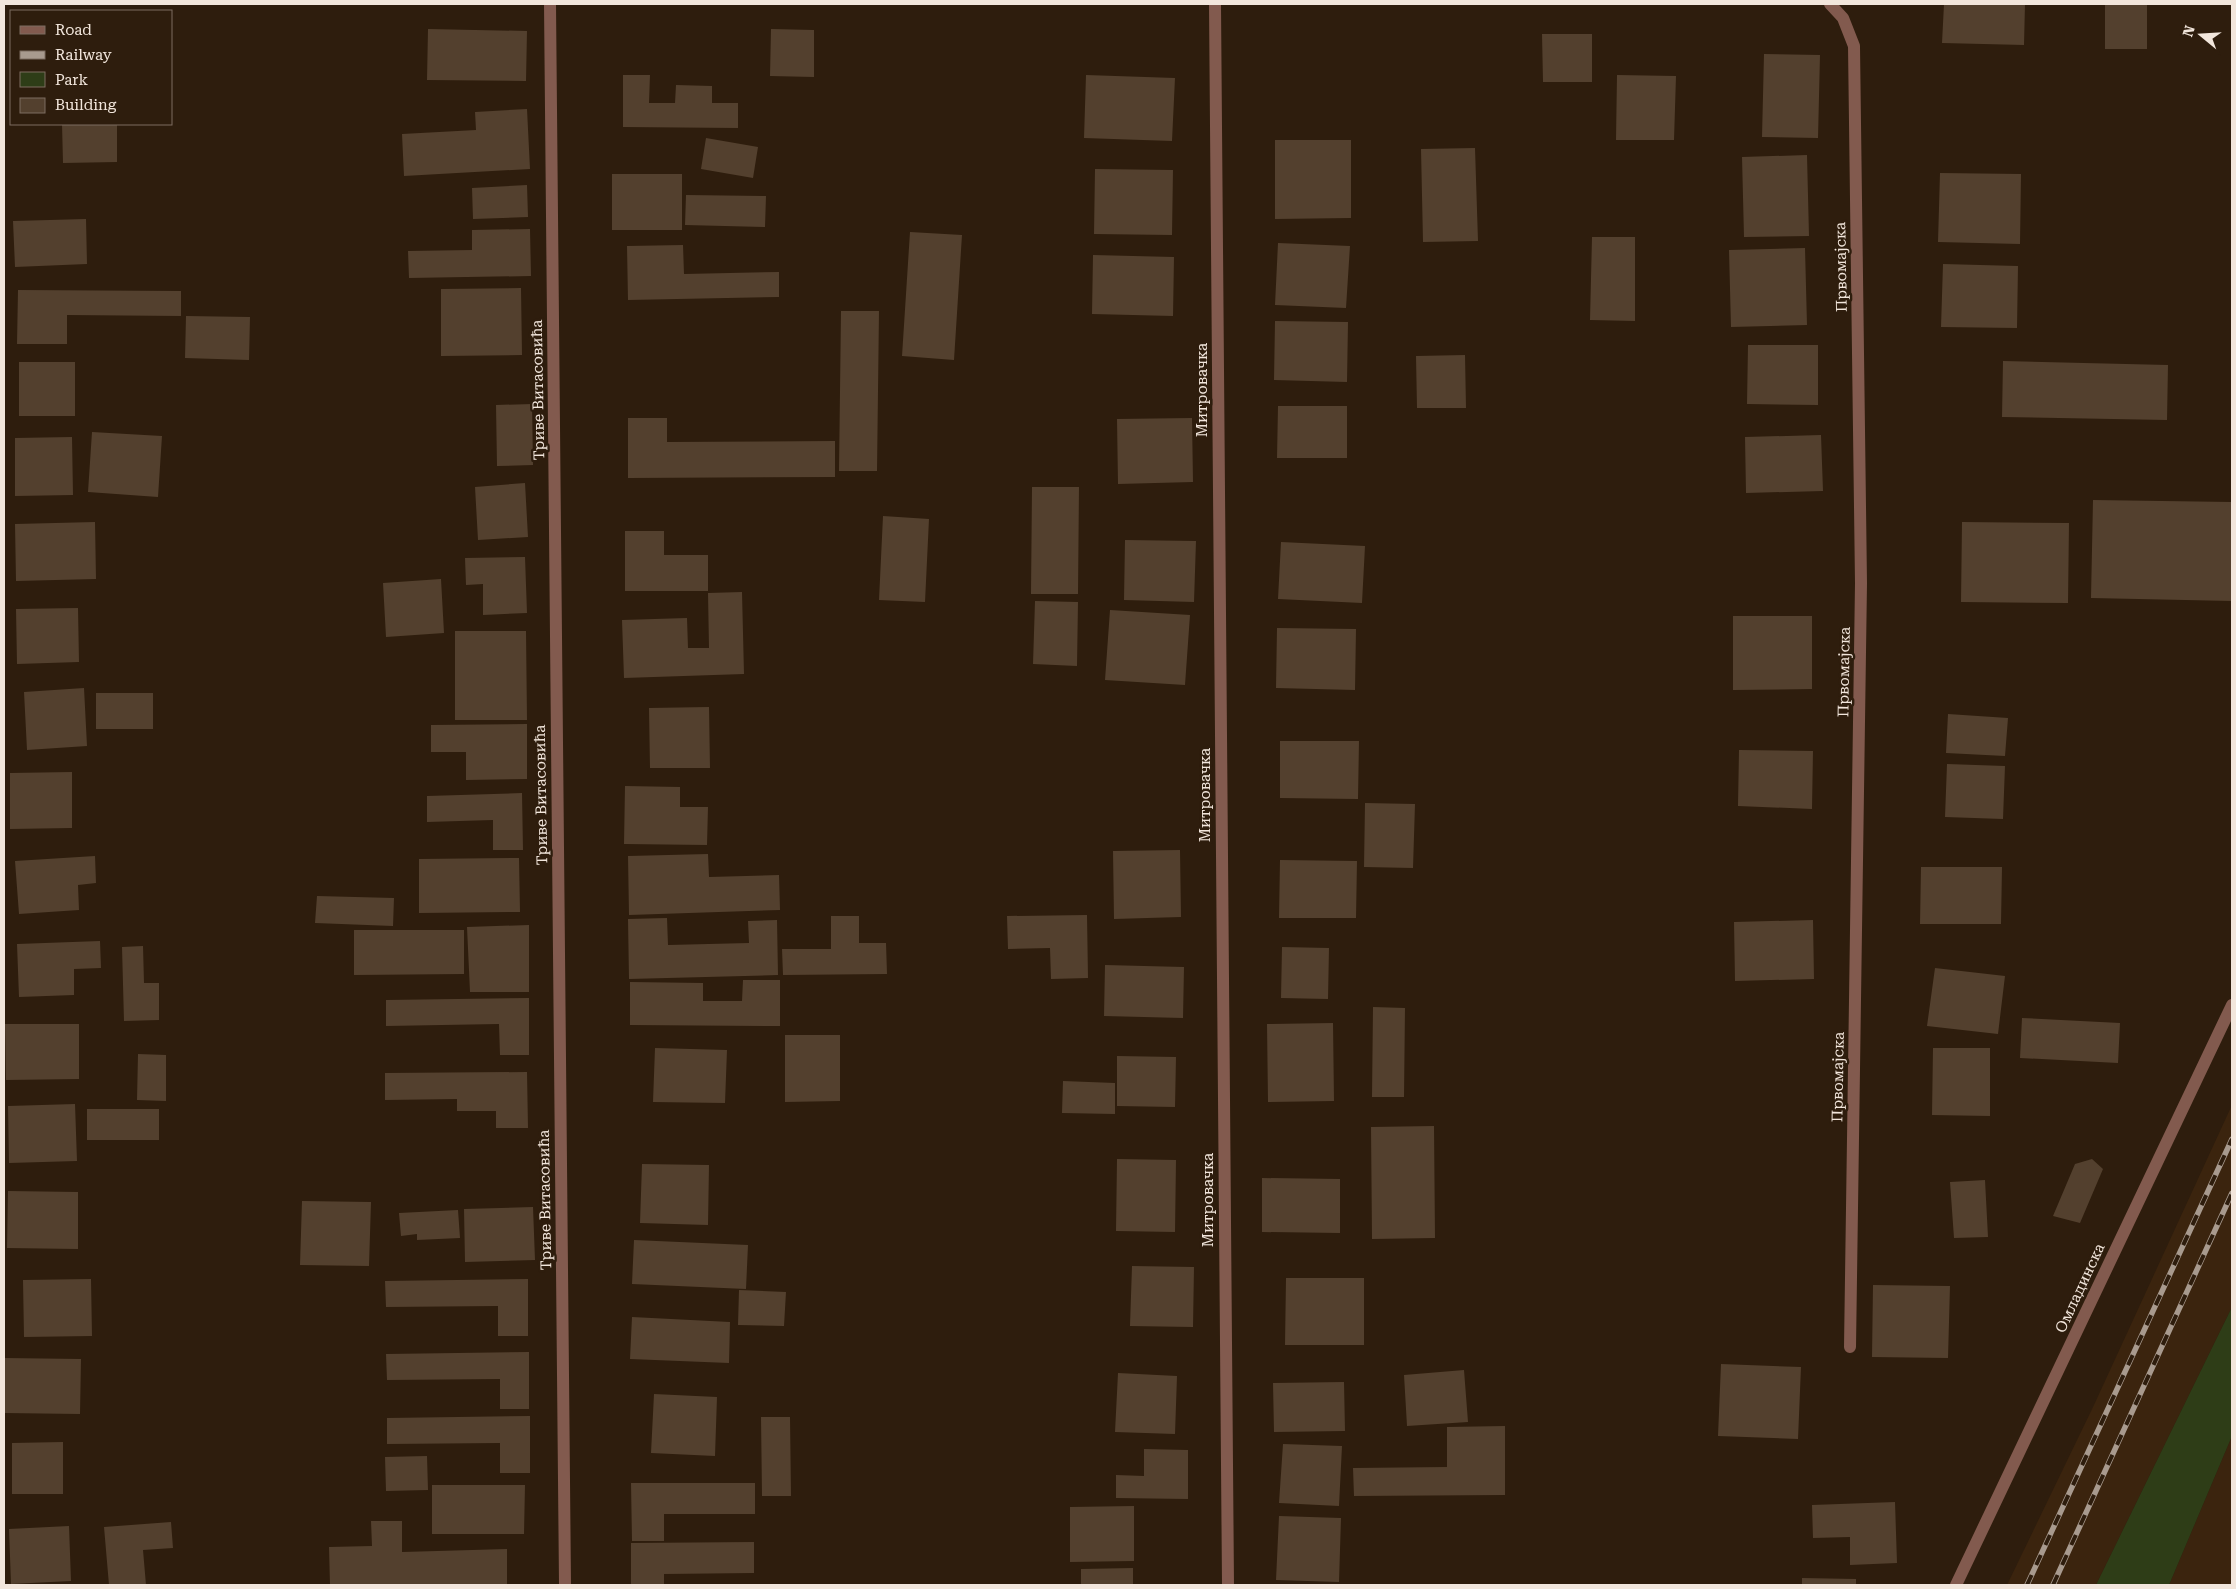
<svg xmlns="http://www.w3.org/2000/svg" width="2236" height="1589" font-family="'Roboto Serif',serif">
<rect width="100%" height="100%" fill="#2e1d0d"/>
<path fill="#3b240e" d="M2232,1105V1307L2096,1585H2007L2094,1405Z
M2232,1436V1585H2169Z"/>
<path fill="#2e3d17" d="M2232,1307V1436L2169,1585H2096Z"/>
<path fill="#53402e" d="M1944,4H2025L2024,45L1942,43Z
M2105,4H2147V49H2105Z
M428,29L527,31L526,81L427,80Z
M771,29L814,30V77L770,76Z
M1542,34H1592V82H1543Z
M1764,54L1820,55L1818,138L1762,137Z
M623,75H650L649,103H675L676,85L712,86V103H738V128L623,127Z
M1086,75L1175,78L1172,141L1084,138Z
M1617,75L1676,76L1674,140H1616Z
M527,109L530,169L404,176L402,134L476,130L475,112Z
M62,124H117V162L63,163Z
M706,138L758,147L753,178L701,169Z
M1275,140H1351V218L1275,219Z
M1475,148L1478,241L1423,242L1421,149Z
M1807,155L1809,236L1744,237L1742,157Z
M1095,169L1173,170L1172,235L1094,234Z
M1940,173L2021,174L2020,244L1938,242Z
M612,174H682V230H612Z
M527,185L528,217L473,219L472,188Z
M686,195L766,196L765,227L685,225Z
M86,219L87,264L15,267L13,221Z
M530,229L531,276L409,278L408,251L472,250V230Z
M910,232L962,235L954,360L902,356Z
M1592,237H1635V321L1590,320Z
M1278,243L1350,246L1346,308L1275,305Z
M683,245L684,274L779,272V297L628,300L627,246Z
M1805,248L1807,325L1731,327L1729,250Z
M1093,255L1174,257L1173,316L1092,314Z
M1943,264L2018,266L2017,328L1941,327Z
M521,288L522,355L441,356V289Z
M18,290L181,291V316L67,315V344H17Z
M841,311H879L877,471H839Z
M186,316L250,317L249,360L185,358Z
M1275,321L1348,322L1347,382L1274,380Z
M1748,345H1818V405L1747,404Z
M1465,355L1466,408H1417L1416,356Z
M2003,361L2168,365L2167,420L2002,417Z
M19,362H75V416H19Z
M532,404L533,465L497,466L496,405Z
M1278,406H1347V458H1277Z
M628,418H667V442L835,441V477L628,478Z
M1192,418L1193,482L1118,484L1117,419Z
M92,432L162,436L158,497L88,492Z
M1821,435L1823,491L1746,493L1745,437Z
M72,437L73,495L15,496V438Z
M525,483L528,537L478,540L475,487Z
M1032,487H1079L1078,594H1031Z
M2093,500L2232,502V601L2091,598Z
M883,516L929,519L925,602L879,600Z
M95,522L96,579L16,581L15,524Z
M1962,522L2069,523L2068,603L1961,602Z
M625,531H664V555H708V591H625Z
M1125,540L1196,541L1194,602L1124,600Z
M1281,542L1365,546L1362,603L1278,599Z
M525,557L527,613L483,615V584L466,585L465,558Z
M441,579L444,633L386,637L383,583Z
M742,592L744,674L624,678L622,620L687,618L688,648H709L708,593Z
M1035,601L1078,602L1077,666L1033,664Z
M78,608L79,662L17,664L16,609Z
M1110,610L1190,615L1185,685L1105,680Z
M1733,616H1812V689L1733,690Z
M1277,628L1356,629L1355,690L1276,688Z
M455,631H526L527,720H455Z
M84,688L87,746L27,750L24,692Z
M96,693H153V729H96Z
M709,707L710,768H650L649,708Z
M1948,714L2008,718L2005,756L1946,753Z
M527,724V779L466,780V752H431V725Z
M1280,741H1359L1358,799L1280,798Z
M1739,750L1813,751L1812,809L1738,806Z
M1947,764L2005,766L2003,819L1945,817Z
M72,772V828L10,829V773Z
M625,786L680,787V807H708L707,845L624,844Z
M522,793L523,850H493V820L427,822V796Z
M1365,803L1415,804L1413,868L1364,867Z
M1180,850L1181,917L1114,919L1113,851Z
M708,854L709,877L779,875L780,910L629,915L628,856Z
M95,856L96,883L78,885L79,910L19,914L15,861Z
M519,858L520,912L419,913V859Z
M1280,860L1357,861L1356,918H1279Z
M1921,867H2002L2001,924H1920Z
M317,896L394,898L393,926L315,923Z
M1087,915L1088,978L1051,979L1050,948L1008,949L1007,916Z
M831,916H859V943H886L887,974L783,975L782,949H831Z
M667,918L668,945L749,943L748,921L777,920L778,975L629,979L628,919Z
M1813,920L1814,979L1735,981L1734,922Z
M529,925V992H470L467,927Z
M354,930H464V974L354,975Z
M100,941L101,968L74,969V995L19,997L17,944Z
M143,946L144,983H159V1020L124,1021L122,947Z
M1282,947L1329,948L1328,999L1281,998Z
M1105,965L1184,967L1183,1018L1104,1016Z
M1935,968L2005,976L1998,1034L1927,1026Z
M743,980H780V1026L630,1025V982L703,983V1001H742Z
M529,998V1055H500L499,1024L386,1026V1000Z
M1373,1007L1405,1008L1404,1097H1372Z
M2022,1018L2120,1023L2118,1063L2020,1058Z
M1333,1023L1334,1101L1268,1102L1267,1024Z
M5,1024H79V1079L6,1080Z
M785,1035H840V1101L785,1102Z
M655,1048L727,1050L725,1103L653,1102Z
M1933,1048H1990V1116L1932,1115Z
M138,1054L166,1055V1101L137,1100Z
M1117,1056L1176,1057L1175,1107L1117,1106Z
M527,1072L528,1128H496V1111H457V1099L385,1100V1073Z
M1063,1081L1115,1083V1114L1062,1113Z
M75,1104L77,1161L9,1163L8,1106Z
M87,1109H159V1140H87Z
M1434,1126L1435,1238L1372,1239L1371,1127Z
M1117,1159L1176,1160L1175,1232L1116,1231Z
M2092,1159L2103,1169L2080,1223L2053,1216L2075,1164Z
M642,1164L709,1165L708,1225L640,1223Z
M1262,1178L1340,1179V1233L1262,1232Z
M1985,1180L1988,1237L1954,1238L1950,1182Z
M8,1191L78,1192V1249L7,1248Z
M302,1201L371,1202L369,1266L300,1265Z
M533,1207L535,1260L465,1262L464,1209Z
M458,1210L460,1238L417,1240V1234L401,1236L399,1213Z
M634,1240L748,1245L746,1289L632,1284Z
M1132,1266L1194,1267L1193,1327L1130,1326Z
M1286,1278H1364V1345H1285Z
M91,1279L92,1336L24,1337L23,1280Z
M528,1279V1336H498V1306L386,1307L385,1281Z
M1873,1285L1950,1286L1948,1358L1872,1357Z
M739,1290L786,1292L784,1326L738,1325Z
M632,1317L730,1322L729,1363L630,1359Z
M529,1352V1409H500V1379L387,1380L386,1354Z
M4,1358L81,1359L80,1414L4,1413Z
M1721,1364L1801,1367L1798,1439L1718,1436Z
M1464,1370L1468,1422L1407,1426L1404,1375Z
M1118,1373L1177,1376L1175,1434L1115,1432Z
M1344,1382L1345,1431L1274,1432L1273,1383Z
M654,1394L717,1397L715,1456L651,1453Z
M530,1416V1473H500V1443L387,1444V1418Z
M761,1417H790L791,1496H762Z
M1505,1426V1495L1354,1496L1353,1468L1447,1467V1427Z
M63,1442V1494H12V1443Z
M1283,1444L1342,1446L1339,1506L1279,1503Z
M1144,1449L1188,1450V1499L1116,1498V1475L1144,1476Z
M427,1456L428,1490L386,1491L385,1457Z
M631,1483H755V1514H664V1541H632Z
M432,1485H525L524,1534H432Z
M1895,1502L1897,1563L1850,1565V1537L1813,1538L1812,1505Z
M1134,1506V1561L1070,1562V1507Z
M1279,1516L1341,1518L1339,1582L1276,1580Z
M371,1521H402V1552L507,1549V1585H330L329,1547L372,1546Z
M171,1522L173,1548L143,1550L146,1585H109L104,1527Z
M69,1526L71,1581L11,1584L9,1529Z
M754,1542V1573L664,1574V1585H631V1543Z
M1133,1568V1585H1081V1569Z
M1802,1578L1856,1579V1585H1802Z"/>
<g fill="none" stroke-linecap="round" stroke-linejoin="round">
<path stroke="#825a4e" stroke-width="12" d="M550,4L565,1585
M1215,4L1228,1585
M1830,4L1843,18L1854,46L1861,583L1850,1347
M1956,1585L2232,1005"/>
<defs>
<path id="rail" d="M2027,1585L2232,1139
M2053,1585L2232,1193"/>
</defs>
<use href="#rail" stroke="#a89a8e" stroke-width="5.5"/>
<use href="#rail" stroke="#2e1d0d" stroke-width="4" stroke-dasharray="11" stroke-linecap="butt"/>
</g>
<g text-anchor="middle" dominant-baseline="central" stroke-width="5" stroke-linejoin="round" paint-order="stroke">
<g font-size="15" fill="#f2e6dc" stroke="#2e1d0d">
<text transform="translate(1841 267) rotate(-91)">Првомајска</text>
<text transform="translate(538 390) rotate(-91)">Триве Витасовића</text>
<text transform="translate(1202 390) rotate(-90)">Митровачка</text>
<text transform="translate(1844 672) rotate(-89)">Првомајска</text>
<text transform="translate(541 795) rotate(-91)">Триве Витасовића</text>
<text transform="translate(1205 795) rotate(-90)">Митровачка</text>
<text transform="translate(1838 1077) rotate(-89)">Првомајска</text>
<text transform="translate(545 1200) rotate(-91)">Триве Витасовића</text>
<text transform="translate(1208 1200) rotate(-90)">Митровачка</text>
<text transform="translate(2080 1288) rotate(-65)">Омладинска</text>
</g>
</g>
<rect width="2236" height="1589" fill="none" stroke="#f2e6dc" stroke-width="10"/>
<rect x="10" y="10" width="162" height="115" fill="#2e1d0d" stroke="#7c6d60"/>
<rect x="20" y="26" width="25" height="8" fill="#825a4e" stroke="#7c6d60"/>
<text x="55" y="35" font-size="15" fill="#f2e6dc">Road</text>
<rect x="20" y="51" width="25" height="8" fill="#a89a8e" stroke="#7c6d60"/>
<text x="55" y="60" font-size="15" fill="#f2e6dc">Railway</text>
<rect x="20" y="72" width="25" height="15" fill="#2e3d17" stroke="#7c6d60"/>
<text x="55" y="85" font-size="15" fill="#f2e6dc">Park</text>
<rect x="20" y="98" width="25" height="15" fill="#53402e" stroke="#7c6d60"/>
<text x="55" y="110" font-size="15" fill="#f2e6dc">Building</text>
<g transform="translate(2201 35) rotate(288)" stroke="#2e1d0d" stroke-width="4" paint-order="stroke">
<path d="M0-4L9 19L0 12L-9 19Z" fill="#f2e6dc"/>
<text y="-8" font-size="14" font-weight="bold" text-anchor="middle" fill="#f2e6dc">N</text>
</g>
</svg>
